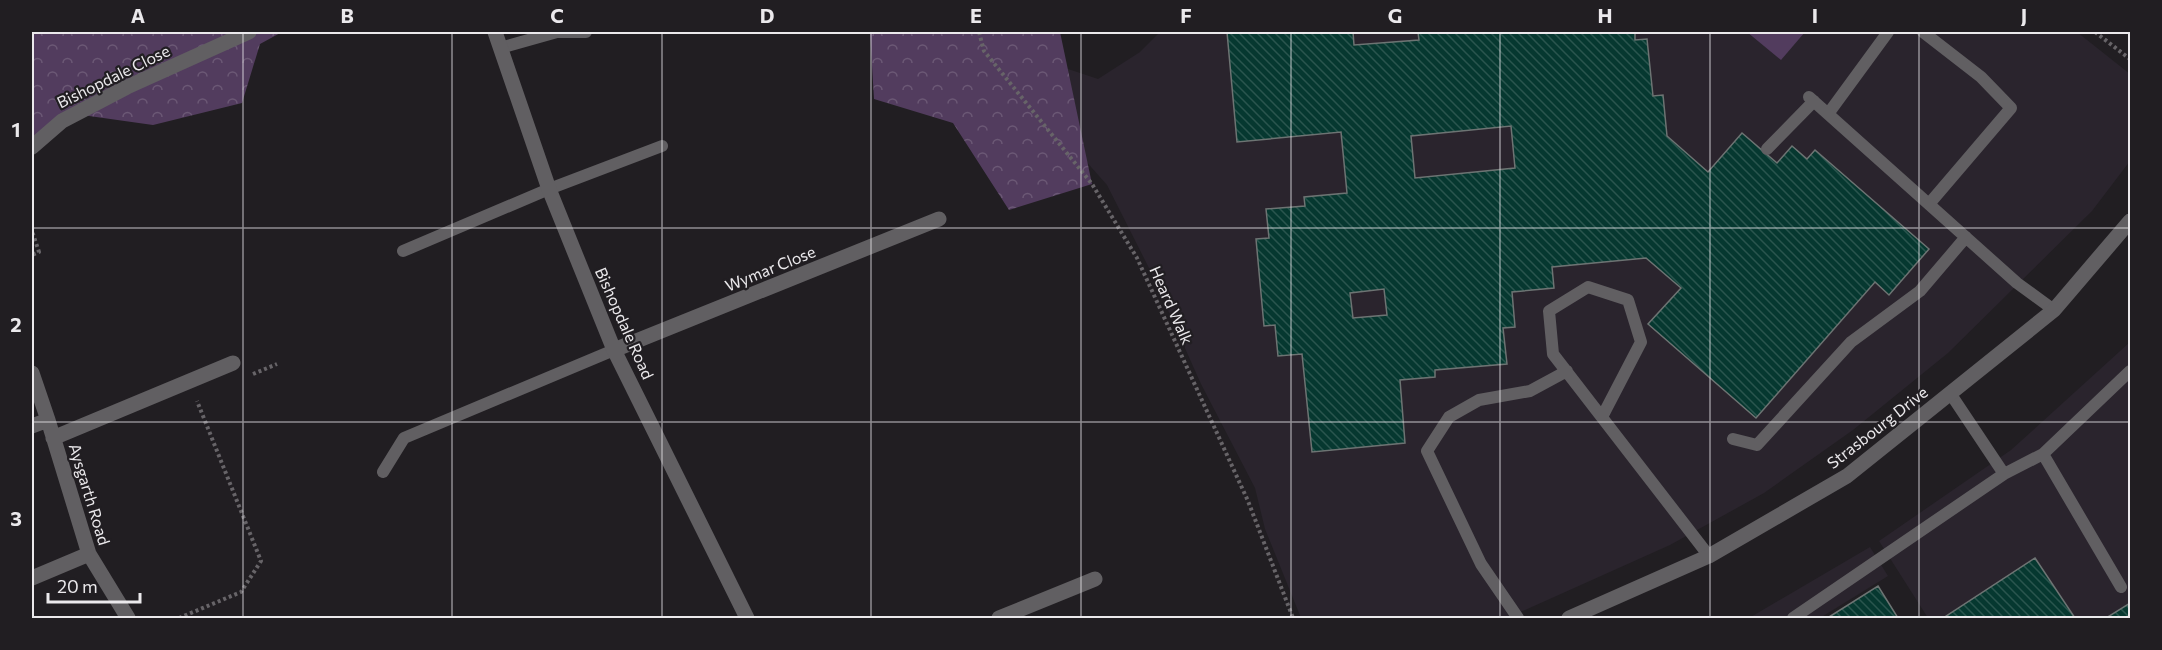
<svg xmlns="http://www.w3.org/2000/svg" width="2162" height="650" font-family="Commissioner,sans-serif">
<defs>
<pattern id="forest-crowns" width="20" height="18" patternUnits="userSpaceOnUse" patternTransform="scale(1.5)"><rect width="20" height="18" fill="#523c5e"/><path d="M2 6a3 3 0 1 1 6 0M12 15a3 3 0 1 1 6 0" fill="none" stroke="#6b5875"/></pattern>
<pattern id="building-back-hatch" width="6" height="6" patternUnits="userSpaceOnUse" patternTransform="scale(1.5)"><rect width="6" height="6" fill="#063830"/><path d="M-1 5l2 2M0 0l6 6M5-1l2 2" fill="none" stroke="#2a554e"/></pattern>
</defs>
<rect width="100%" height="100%" fill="#211e22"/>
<path fill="#2a242d" d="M1160,32H2077L2130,74V161L2092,211L1948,353L1853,430L1764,493L1670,545L1507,618H1301L1265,529L1255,488L1201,384L1150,270L1107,185L1076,150L1056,65L1098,79L1140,52Z
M2130,342V618H1928L1879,541L2011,450Z
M1870,547L1888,576L1820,618H1749Z"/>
<path fill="url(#forest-crowns)" d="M32,32H282L260,44L242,103L153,125L82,115L32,143Z
M870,32H1060L1092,184L1009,210L953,123L874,99Z"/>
<path fill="#523c5e" d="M1747,32H1805L1781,60Z"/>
<path fill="url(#building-back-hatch)" stroke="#6d7473" stroke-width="1.5" fill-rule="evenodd" d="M1227,32H1353L1354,45L1419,40L1418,32H1635V40L1647,39L1653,96L1663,95L1667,136L1708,172L1742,133L1777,163L1792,146L1807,159L1815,150L1929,249L1889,295L1875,282L1756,418L1648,324L1681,288L1646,258L1552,267L1554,288L1512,292L1515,327L1503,328L1507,364L1435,370V377L1400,380L1405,443L1312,452L1302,354L1278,356L1275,325L1264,326L1256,239L1269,238L1266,209L1305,206L1304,197L1347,193L1341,132L1237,142ZM1511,126L1515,168L1415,178L1411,136ZM1384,289L1387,315L1353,318L1350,293Z
M2035,558L2075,618H1948L1946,616Z
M1878,586L1898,618H1830L1829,617Z
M2130,603V618H2106Z"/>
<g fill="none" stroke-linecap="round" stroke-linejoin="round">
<path stroke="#676468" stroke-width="4" stroke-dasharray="3 3" stroke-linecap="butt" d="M979,32L984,51L1092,184L1137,258L1248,501L1293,618
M2095,32L2130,59
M32,235L33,234L39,252L32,255
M253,374L277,364
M179,618L241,592L261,561L197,401"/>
<path stroke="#615f62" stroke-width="12" d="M1923,32L1981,77L2011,108L1929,204
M500,48L557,32H586
M1809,97L2017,283L2054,310
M1828,114L1888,32
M1767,149L1814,101
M403,251L549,189L662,146
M1950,393L2004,474L2043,454L2121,587
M1602,417L1641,342L1628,300L1588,287L1549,311L1553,354L1709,556
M1733,439L1757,445L1851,342L1920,291L1966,237
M2043,454L2130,371
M383,472L404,438L614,350
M1518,618L1481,564L1427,451L1449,417L1479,400L1530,391L1567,371
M1793,618L2004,474"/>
<path stroke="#615f62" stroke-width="15" d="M495,32L549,189L614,350L747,618
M32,147L62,121L127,87L249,32
M614,350L939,219
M32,373L48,420L89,554L128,618
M32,426L48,420
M53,438L233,363
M32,578L89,554
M999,618L1095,579
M1569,618L1709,556L1847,476L2054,310L2130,221"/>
</g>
<path fill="none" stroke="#ebe9ec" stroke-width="1.5" stroke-opacity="0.55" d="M243,32V618M452,32V618M662,32V618M871,32V618M1081,32V618M1291,32V618M1500,32V618M1710,32V618M1919,32V618M32,228H2130M32,422H2130"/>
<g text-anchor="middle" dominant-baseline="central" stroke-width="4.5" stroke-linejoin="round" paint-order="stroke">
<g font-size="16" fill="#ebe9ec" stroke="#211e22">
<text transform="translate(113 76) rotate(-26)">Bishopdale Close</text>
<text transform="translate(770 268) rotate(-22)">Wymar Close</text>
<text transform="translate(1172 305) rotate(66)">Heard Walk</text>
<text transform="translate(625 323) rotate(66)">Bishopdale Road</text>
<text transform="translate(1877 427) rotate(-38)">Strasbourg Drive</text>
<text transform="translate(90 494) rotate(73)">Aysgarth Road</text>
</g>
</g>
<rect width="2162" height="650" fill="none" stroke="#211e22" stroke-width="66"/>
<path d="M48 593v9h92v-9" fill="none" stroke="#ebe9ec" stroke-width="3"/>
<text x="57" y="593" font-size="18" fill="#ebe9ec" stroke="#211e22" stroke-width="4.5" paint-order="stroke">20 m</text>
<rect x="33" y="33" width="2096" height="584" fill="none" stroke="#ebe9ec" stroke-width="2"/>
<g font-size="20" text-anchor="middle" font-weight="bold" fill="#ebe9ec">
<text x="138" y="23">A</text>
<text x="347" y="23">B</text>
<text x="557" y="23">C</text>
<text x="767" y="23">D</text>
<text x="976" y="23">E</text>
<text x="1186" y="23">F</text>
<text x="1395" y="23">G</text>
<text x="1605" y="23">H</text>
<text x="1815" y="23">I</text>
<text x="2024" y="23">J</text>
<text x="16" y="137">1</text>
<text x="16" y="332">2</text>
<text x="16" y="526">3</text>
</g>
</svg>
